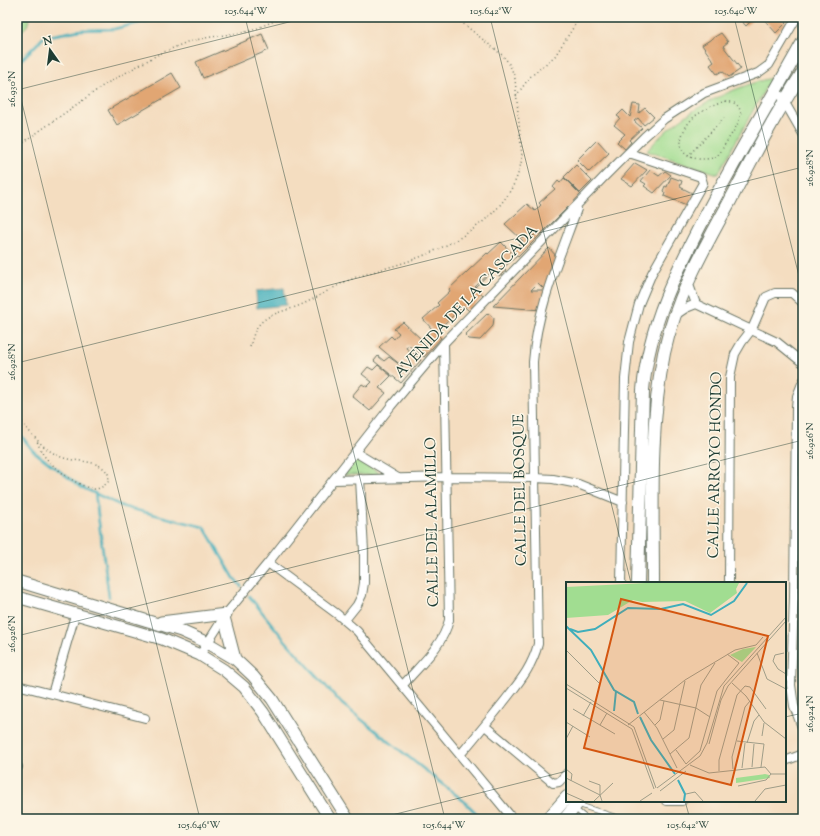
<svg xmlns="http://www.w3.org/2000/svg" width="820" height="836" font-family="'Sorts Mill Goudy',serif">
<rect width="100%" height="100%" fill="#fcf5e5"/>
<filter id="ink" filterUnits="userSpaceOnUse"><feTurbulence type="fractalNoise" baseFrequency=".025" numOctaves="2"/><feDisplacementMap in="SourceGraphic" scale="8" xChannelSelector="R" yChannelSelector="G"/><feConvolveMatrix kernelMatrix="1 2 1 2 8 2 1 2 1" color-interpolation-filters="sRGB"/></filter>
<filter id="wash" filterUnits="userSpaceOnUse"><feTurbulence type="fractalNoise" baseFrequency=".012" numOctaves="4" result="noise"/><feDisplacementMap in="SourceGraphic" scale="16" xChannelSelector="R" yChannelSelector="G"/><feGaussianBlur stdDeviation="0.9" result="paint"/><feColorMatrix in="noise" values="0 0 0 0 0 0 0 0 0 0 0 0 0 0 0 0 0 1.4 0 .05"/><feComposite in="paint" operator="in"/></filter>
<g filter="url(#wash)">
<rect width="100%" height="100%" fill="#f4ddc0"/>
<path fill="#a1dd91" stroke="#608d62" d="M17,17H30L27,26L17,36Z
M771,78L718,174L647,151C676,115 726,89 771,78Z
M357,458L382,475H344Z"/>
<path fill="#3faebb" stroke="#2f7678" d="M284,288L286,305L257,308L256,291Z"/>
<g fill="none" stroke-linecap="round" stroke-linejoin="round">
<path stroke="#3faebb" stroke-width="2.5" d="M17,64L44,37L80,30L114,29L164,17
M17,430L33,451L81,487L124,507L204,527L234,578L241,586
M95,493L109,597
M249,596L283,638L342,704L465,802L482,819"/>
</g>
<g id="blocks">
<path fill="#e1a673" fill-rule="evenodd" d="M738,17H753L754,18L746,26Z
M762,17H780L786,23L776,33Z
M721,33L728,42L723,46L741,69L729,77L722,71L717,74L710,65L714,62L702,45Z
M262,34L269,50L203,78L196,62Z
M172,73L181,88L117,125L108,110Z
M633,104L640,105L639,113L645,108L654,117L644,125L638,118L634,121L642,128L629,140L631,142L625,149L617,142L625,134L614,125L620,118L617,116L623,110L630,117Z
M597,140L609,153L589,172L577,160Z
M635,163L647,170L632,186L621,179Z
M576,165L592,181L580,193L564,177Z
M650,170L659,176L665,171L671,175L654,193L644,186L646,184L641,181Z
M671,177L682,181L680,187L694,194L689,206L664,196L665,193L663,191L665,186L667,187Z
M564,178L582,196L570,209L568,207L518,257L513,251L523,241L505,224L527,204L535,211L541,205L539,203L555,189L553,187L558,181L560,183Z
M501,242L516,257L503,268L506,271L499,276L493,270L475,287L483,296L469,311L464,306L435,332L441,338L424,357L408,345L406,348L421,360L401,383L374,361L378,356L384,361L389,357L403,367L379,347L391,336L394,339L399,333L394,329L403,322L422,340L432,329L423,319L439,305L437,303L450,291L449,289L487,253L488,254Z
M549,248L557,257L541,310L493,306ZM538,283L545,290H531Z
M488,313L494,318L493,326L480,340L469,339L465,335Z
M378,365L391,376L379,388L386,393L370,411L352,396L362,384L367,387L372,382L362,374L368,367L373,370Z"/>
</g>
</g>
<g filter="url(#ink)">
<use href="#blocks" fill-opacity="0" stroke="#6a7565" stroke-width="1"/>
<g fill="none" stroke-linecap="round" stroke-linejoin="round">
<defs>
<path id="service" d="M579,805L622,819
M575,809L587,819"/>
<path id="minor" d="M775,89L784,101L803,134
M688,282L696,304L777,342L803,363
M674,316L686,308L696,304
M803,381L797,396L796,407L794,597L791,685L794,706L803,730
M355,452L398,478
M334,480L447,477L535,478L553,479L578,484L623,502
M268,563L337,614L357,631L513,819
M621,583L625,379L629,342L639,304L652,273L703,183L701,177L629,153
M729,583L730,377L735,354L742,342L752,329L766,297L775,293H792L803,303
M794,597L803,596
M345,620L357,605L362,595L364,583V551L360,479
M200,655L226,614L268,563L391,406L444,343L604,177L644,137L664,119L704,93L758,73L769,65L797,17
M17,685L145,718
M403,685C420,665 443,646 449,620L444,343
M52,694L75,615
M485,726L553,783L559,782L567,773
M460,755C476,736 491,718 506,699C520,681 532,667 538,644L533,362C537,308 559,259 577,209
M785,761L803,754
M17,767H18
M666,801H682"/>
<path id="secondary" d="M17,581L181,631L208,643L235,659L253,676L272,699L348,819
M17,597L162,639L200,655L224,670L244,687L263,712L330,819
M224,617L235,659
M161,622L226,614"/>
<path id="primary" d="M638,583L643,390C649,322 678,268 709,209C739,152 772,98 803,42
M653,583C653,507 649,428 664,353C676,298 703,250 730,201C753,157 776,113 803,72
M548,819L567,797
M565,819L579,801"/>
</defs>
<use href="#service" stroke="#6a7565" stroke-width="6"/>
<use href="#minor" stroke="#6a7565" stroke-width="10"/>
<use href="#secondary" stroke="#6a7565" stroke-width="13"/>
<use href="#primary" stroke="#6a7565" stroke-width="14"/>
<path stroke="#6a7565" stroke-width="1.5" stroke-dasharray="1 3" stroke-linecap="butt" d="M516,96L530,77L555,56L580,17
M726,101C735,102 739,105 741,113C739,124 733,132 727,141C724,145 721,153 717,156C713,159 706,159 702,159C675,159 677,136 691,120C698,112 716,104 726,101Z
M17,147L104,85L157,55L187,42L205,38L251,31L283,17
M688,156L724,118
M250,347C252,341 253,334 256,329C266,312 286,312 303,304C321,296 337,284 357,277C374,271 392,267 409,261C457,244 515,212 522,157L515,79C512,69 509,62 502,55L455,17
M17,416C29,431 41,448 59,456C75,464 101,457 109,476L108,482C104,486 100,489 94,489C79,487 55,469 45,457C41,452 39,446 37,441
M309,819L315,814"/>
<use href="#service" stroke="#fff" stroke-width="4"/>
<use href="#minor" stroke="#fff" stroke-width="8"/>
<use href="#secondary" stroke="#fff" stroke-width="11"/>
<use href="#primary" stroke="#fff" stroke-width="12"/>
</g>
</g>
<path fill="none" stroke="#1f3d34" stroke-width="1" stroke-opacity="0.45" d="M245,17L445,819M490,17L631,583M734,17L803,292M17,83L200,819M17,90L309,17M17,363L803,167M17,636L803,440M785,717L803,713M685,801L690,819M376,819L567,771"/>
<g text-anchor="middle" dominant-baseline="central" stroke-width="3" stroke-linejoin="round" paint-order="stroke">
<g font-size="15" fill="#1f3d34" stroke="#fcf5e5">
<text transform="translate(467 302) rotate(-47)">AVENIDA DE LA CASCADA</text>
<text transform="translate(716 465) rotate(-89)">CALLE ARROYO HONDO</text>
<text transform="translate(521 490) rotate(-91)">CALLE DEL BOSQUE</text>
<text transform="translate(433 522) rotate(-91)">CALLE DEL ALAMILLO</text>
</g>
</g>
<g transform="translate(566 582)">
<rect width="220" height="220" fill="#f4ddc0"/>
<path d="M80,1H173L170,7L171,11L144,31L119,19L76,20L67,18L42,33L0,36V5ZM190,65L176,80L164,73L177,67ZM199,192L203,193L204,196L170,201V196Z" fill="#a1dd91"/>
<path fill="none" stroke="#3faebb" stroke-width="2" d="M0,44L25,68L48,108L68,120L72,132M4,47L12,50L29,47L62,26L95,27L117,22L145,33L168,19L181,1M48,129L50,109M74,135L85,158L109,192M112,198L119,212L118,219"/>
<path fill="none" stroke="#9f9d88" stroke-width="1" d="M0,68L33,101M191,71L201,97L220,107M218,71L209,73L207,79L212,87L220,92M166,101L180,114L198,140L220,157M0,102L68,145L90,206M0,106L66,147L88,207M94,118L130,126L144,135M7,127L49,152M78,130L91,146L111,186M17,134L25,120M0,140L24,155M34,143L41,131M62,143L119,98L169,68L190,63L197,55M89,143L94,138L98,119M196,154L198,141M0,157L7,144M97,157L108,148L119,99M171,159L198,162L195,185M181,161L188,139L193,133M143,162L155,118L162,104L220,39M110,168L120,182L134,169L151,109L173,81L161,72M104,172L123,156L135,103L149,81M124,183L143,191L199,185L205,192M186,185L188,162M176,186L179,161M0,187L6,192L5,199M167,187L166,175L179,125L184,119M153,189V178L171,113L179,104L184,105L200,127M205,192H220M0,196L34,213L36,219M23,199L34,203V213M172,204L200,198L205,192M91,206L134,174L141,161L158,104L220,35M94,209L120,189M0,211L18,219M120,212L129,210L137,219M28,219L47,201M74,219L86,211M189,219L199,207L220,203"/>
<path fill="#d45610" fill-opacity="0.15" stroke="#d45610" stroke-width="2" d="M55,17L202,54L165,203L18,166Z"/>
<rect width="220" height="220" fill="none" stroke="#1f3d34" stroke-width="2"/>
</g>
<rect width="820" height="836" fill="none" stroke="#fcf5e5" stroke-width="44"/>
<g transform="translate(50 50) rotate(346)" stroke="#fcf5e5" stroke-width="3" paint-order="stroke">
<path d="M0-3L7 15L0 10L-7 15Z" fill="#1f3d34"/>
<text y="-6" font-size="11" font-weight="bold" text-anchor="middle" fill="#1f3d34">N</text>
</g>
<rect x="22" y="22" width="776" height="792" fill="none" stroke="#1f3d34" stroke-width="1.5"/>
<g font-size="10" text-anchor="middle" fill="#1f3d34">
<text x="246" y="14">105.644°W</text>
<text x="491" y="14">105.642°W</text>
<text x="736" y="14">105.640°W</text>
<text transform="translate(11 89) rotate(-90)" y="4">26.930°N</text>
<text transform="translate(809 168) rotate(-90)" y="4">26.928°N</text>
<text transform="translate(11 362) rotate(-90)" y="4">26.928°N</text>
<text transform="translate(809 441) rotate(-90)" y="4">26.926°N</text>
<text transform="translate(11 634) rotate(-90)" y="4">26.926°N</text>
<text transform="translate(809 714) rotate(-90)" y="4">26.924°N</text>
<text x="199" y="828">105.646°W</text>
<text x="444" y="828">105.644°W</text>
<text x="688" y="828">105.642°W</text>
</g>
</svg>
